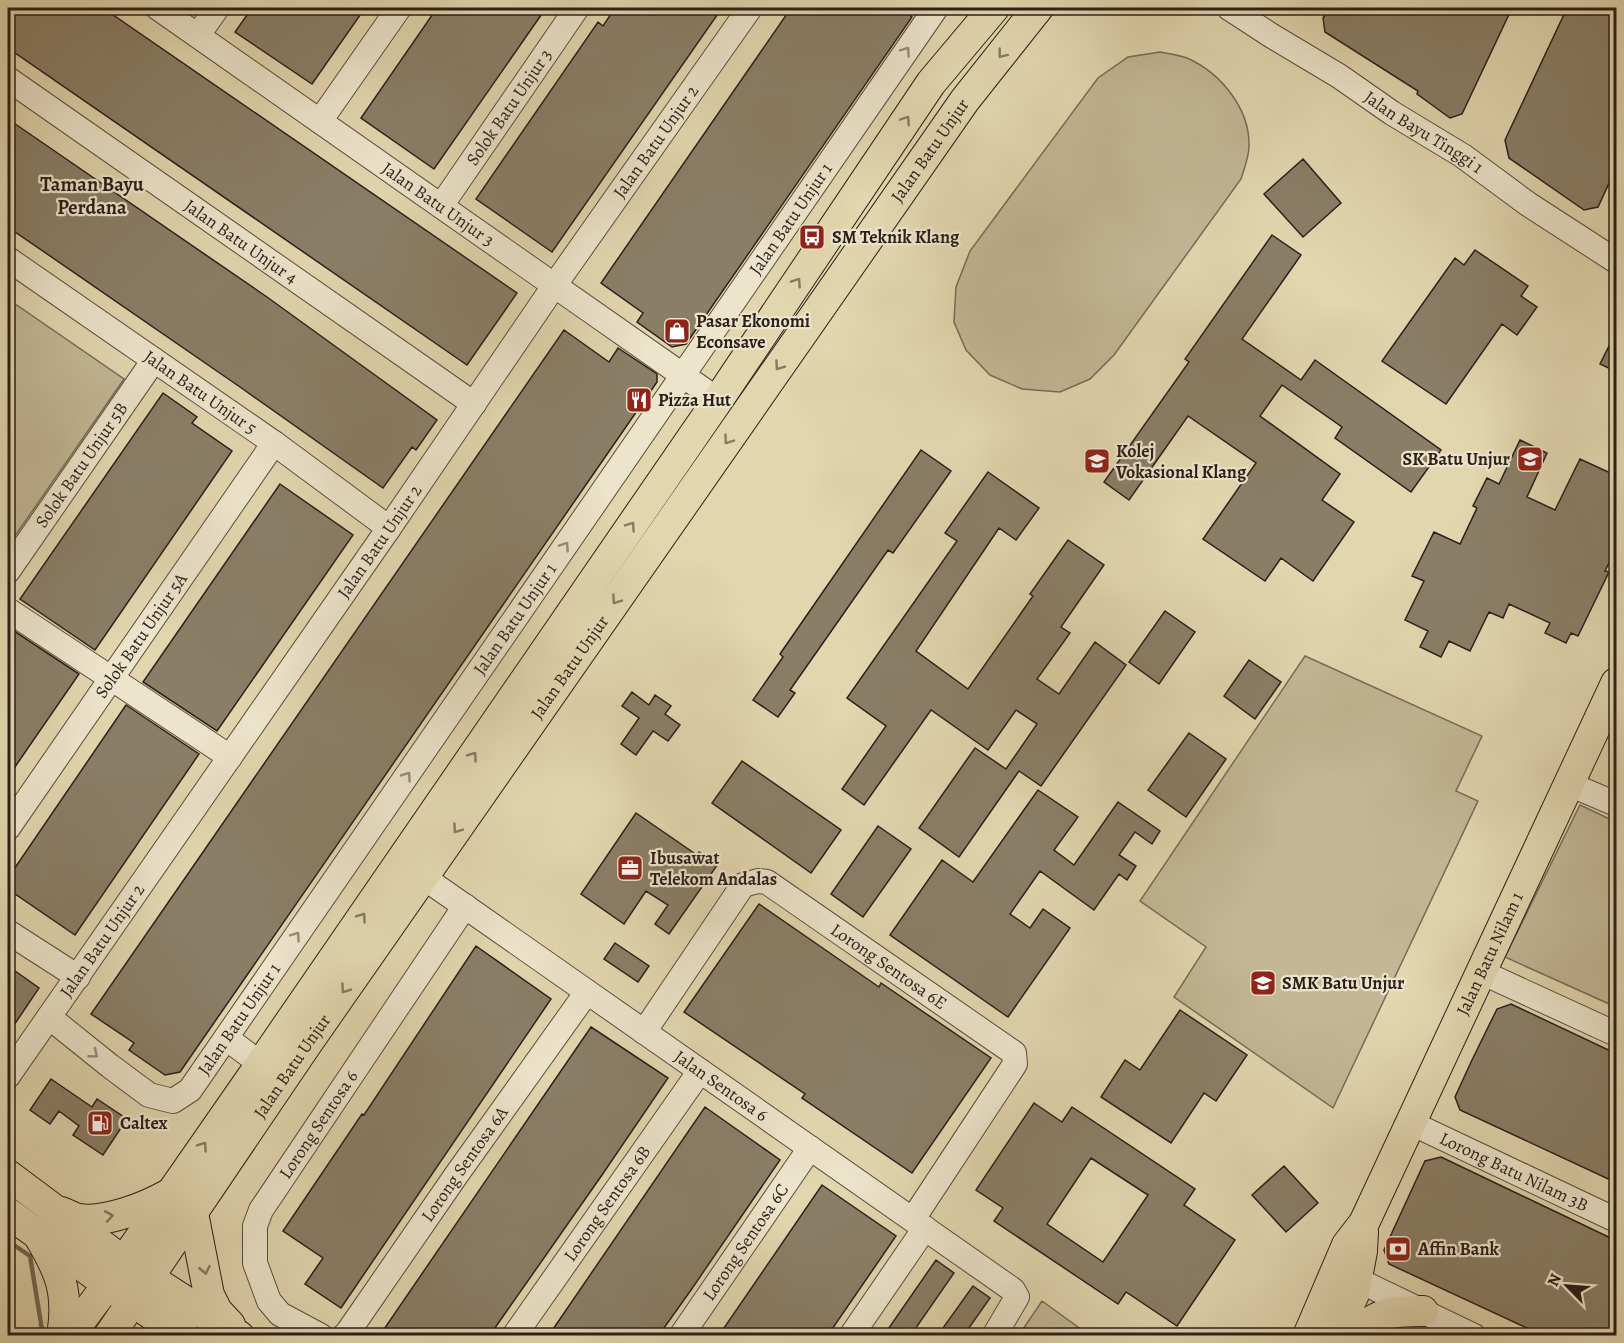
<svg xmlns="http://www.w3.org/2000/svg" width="1624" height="1343" font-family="Alegreya,serif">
<rect width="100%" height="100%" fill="#e2d6af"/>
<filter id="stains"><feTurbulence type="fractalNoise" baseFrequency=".00333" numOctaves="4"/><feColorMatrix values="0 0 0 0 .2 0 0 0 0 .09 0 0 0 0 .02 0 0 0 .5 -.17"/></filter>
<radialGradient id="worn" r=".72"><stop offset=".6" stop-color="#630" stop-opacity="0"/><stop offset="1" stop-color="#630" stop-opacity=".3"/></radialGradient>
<path fill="#c3b796" stroke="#776b58" stroke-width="1.5" d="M1160,52C1169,54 1179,55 1187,58C1221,73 1250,109 1249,146C1249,157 1244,169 1241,179L1114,355L1090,379L1060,392L1022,389L990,375L966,350L954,322L956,287L970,251L1098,78L1128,57Z
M8,299L124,379L8,546Z
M1305,656L1482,736L1456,791L1478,801L1333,1108L1174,997L1206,947L1140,901Z
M1580,805L1616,822V1007L1505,957Z
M1042,1301L1089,1335H1019Z"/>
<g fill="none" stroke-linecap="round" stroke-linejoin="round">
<path stroke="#746855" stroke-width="4.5" d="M8,1241L30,1256L43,1336"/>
</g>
<path fill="#8a7e67" stroke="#2b1f1a" stroke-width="1.5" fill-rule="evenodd" d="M8,8H103L517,293L467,365L8,48Z
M252,8H365L312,84L235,32Z
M437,8H546L434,169L361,118Z
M615,8H722L552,252L476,199L598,22L603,26Z
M791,8H899L912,17L686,344L672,347L637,322L643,313L601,283Z
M1330,8H1512L1462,114L1450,118L1417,94L1418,91L1325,32L1323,18Z
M1567,8H1617V166L1598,207L1584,210L1509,158L1505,140Z
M8,119L267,297L437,420L416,450L412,447L383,488L240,387L8,227Z
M1303,159L1341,203L1303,237L1264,194Z
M1272,235L1301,255L1242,339L1301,380L1315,360L1441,450L1411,492L1335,438L1342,427L1282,385L1260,416L1340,474L1322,500L1354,522L1313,581L1281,558L1265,581L1203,539L1256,463L1188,416L1129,500L1104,482L1189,362L1185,359Z
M1475,250L1528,286L1521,296L1537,307L1517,335L1502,324L1446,404L1382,361L1455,258L1464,265Z
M564,330L609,362L618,348L657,374V382L180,1072L165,1075L129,1050L134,1043L91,1014Z
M1617,330V372L1600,364Z
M163,393L197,417L192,423L232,451L95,650L20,599Z
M1520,440L1547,453L1527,497L1555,510L1580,459L1617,476V547L1605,571L1609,572L1578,636L1571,633L1566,643L1545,633L1550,623L1509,604L1503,618L1489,612L1470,651L1449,641L1441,657L1420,647L1428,631L1405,620L1424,581L1412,576L1434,532L1460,544L1477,508L1473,506L1487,478L1499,484Z
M921,450L951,471L893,553L888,550L790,690L795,693L778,717L753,700L783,657L780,654Z
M988,472L1039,508L1016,540L999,528L916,651L968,689L1033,596L1030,594L1068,540L1104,565L1061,627L1070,633L1037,679L1059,694L1095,642L1126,665L1041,786L1019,771L959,857L919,828L975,748L1006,769L1037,724L1016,710L988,750L931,710L864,805L842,789L886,726L847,698L957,541L945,533Z
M280,484L353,535L217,731L143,682Z
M1165,611L1195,632L1159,684L1129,662Z
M8,627L79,674L8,777Z
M1249,660L1281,682L1255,719L1224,696Z
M632,692L649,705L655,695L671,706L665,714L680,725L668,741L653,731L636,755L621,744L639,718L622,706Z
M126,705L199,754L75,935L8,889V878Z
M1189,733L1226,759L1186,817L1148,790Z
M742,761L841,830L811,873L712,803Z
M1038,790L1078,817L1054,850L1074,865L1118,802L1160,831L1152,844L1135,832L1119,855L1136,866L1127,880L1119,874L1094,910L1040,871L1010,914L1030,928L1043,909L1070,928L1008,1017L890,935L942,860L973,882Z
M636,813L697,855L699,852L718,864L669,934L655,924L668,905L646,891L624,924L581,894Z
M878,826L911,849L863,917L831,894Z
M759,904L879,987L881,983L991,1058L912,1173L802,1098L805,1094L684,1012Z
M615,943L649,966L638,982L604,959Z
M476,946L551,999L341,1308L305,1284L323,1258L283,1231L362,1114L364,1115Z
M8,966L39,988L8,1034Z
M1511,1004L1617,1054V1183L1460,1110L1455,1097L1472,1060L1497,1009Z
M1180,1010L1247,1055L1216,1101L1204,1093L1171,1143L1101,1097L1125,1060L1140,1070Z
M591,1027L668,1078L602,1175L490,1335H380Z
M51,1079L92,1107L97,1099L127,1119L103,1155L73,1135L79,1126L59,1111L50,1124L30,1110Z
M1034,1103L1062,1122L1072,1107L1195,1189L1184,1205L1235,1240L1177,1326L1126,1292L1118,1304L994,1221L1003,1208L976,1190ZM1091,1158L1148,1195L1103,1262L1047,1224Z
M705,1107L780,1160L691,1290L659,1335H549Z
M1441,1157L1617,1241V1335H1542L1389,1264L1384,1250L1425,1161Z
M1284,1166L1318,1203L1286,1232L1252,1195Z
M822,1185L896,1236L828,1335H735L724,1328Z
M936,1260L954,1273L911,1335H884Z
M973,1286L990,1298L964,1335H938Z"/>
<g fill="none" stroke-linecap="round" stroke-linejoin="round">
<defs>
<g id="minor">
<path id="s1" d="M158,8L718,400"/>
<path id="s2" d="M1229,8L1272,36L1339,76L1392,113L1463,156L1528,204L1616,261"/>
<path d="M198,35L217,8"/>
<path id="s3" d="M8,79L474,404"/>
<path d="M320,121L399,8"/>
<path id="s4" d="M441,206L577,8"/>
<path id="s5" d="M8,259L274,443L389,528"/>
<path id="s6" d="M8,571L154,360"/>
<path d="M8,610L230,757"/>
<path d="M1569,784L1616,804"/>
<path id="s7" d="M8,828L274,443"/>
<path id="s8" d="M423,877L1013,1290L1017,1297L994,1336"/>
<path d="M8,932L78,977"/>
<path d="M1481,972L1616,1034"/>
<path id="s9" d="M49,1017L110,1066L149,1095L173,1101L190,1090L936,8"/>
<path id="s10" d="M644,1032L743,885L758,881L767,882L1014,1053L1015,1064L913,1219"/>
<path d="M226,1038L261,1064"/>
<path id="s11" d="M8,1076L389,528L554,286L750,8"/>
<path id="s12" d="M1411,1123L1616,1220"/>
<path d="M1341,1272L1474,1336"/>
<path id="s13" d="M321,1336L280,1314L269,1301L255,1263V1226L261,1210L465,906"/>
<path id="s14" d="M344,1336L348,1332L457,1174L587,992"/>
<path id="s15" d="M514,1336L700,1071"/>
<path id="s16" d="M681,1336L810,1148"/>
<path d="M851,1336L925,1228"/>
</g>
<g id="major">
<path d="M8,1175L123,1261L239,1336"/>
<path d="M61,1212C67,1214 73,1218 79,1219C106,1223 146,1207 169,1194"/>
<path d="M8,1213L133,1302L185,1336"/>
<path d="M193,1213L209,1295L217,1311L230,1325"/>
<path d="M40,1238C61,1273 69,1294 62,1336"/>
<path d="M69,1336L108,1284L261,1064L718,400L931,83L994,8"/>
<path id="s17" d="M109,1336L306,1045L965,100L1038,8"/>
<path id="s18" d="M1308,1336L1347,1245L1364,1223L1616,683"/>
<path d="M1335,1336L1354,1294L1362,1251L1363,1232"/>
<path d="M1352,1336C1378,1313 1388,1311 1423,1311"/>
</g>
</defs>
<use href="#minor" stroke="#594d3f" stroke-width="26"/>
<use href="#major" stroke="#2b1f1a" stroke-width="32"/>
<use href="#minor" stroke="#ece4cb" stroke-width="24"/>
<use href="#major" stroke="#e2d6af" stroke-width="30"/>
</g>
<defs><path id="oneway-chevron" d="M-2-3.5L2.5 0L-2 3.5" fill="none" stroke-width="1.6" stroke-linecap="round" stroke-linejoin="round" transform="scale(1.5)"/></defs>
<g stroke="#958b7b">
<use href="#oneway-chevron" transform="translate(906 51) rotate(-55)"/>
<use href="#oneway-chevron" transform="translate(565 546) rotate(-56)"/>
<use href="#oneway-chevron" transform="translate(407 776) rotate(-55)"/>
<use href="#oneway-chevron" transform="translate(296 936) rotate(-55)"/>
<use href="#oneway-chevron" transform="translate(94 1054) rotate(39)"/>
</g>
<g stroke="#867a64">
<use href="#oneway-chevron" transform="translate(1002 54) rotate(128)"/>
<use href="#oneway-chevron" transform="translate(906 120) rotate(-56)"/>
<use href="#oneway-chevron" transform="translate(797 282) rotate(-56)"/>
<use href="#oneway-chevron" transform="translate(779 366) rotate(125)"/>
<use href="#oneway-chevron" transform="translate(728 440) rotate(125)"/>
<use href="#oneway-chevron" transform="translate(631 526) rotate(-55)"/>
<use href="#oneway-chevron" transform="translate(616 600) rotate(125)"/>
<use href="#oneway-chevron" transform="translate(473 756) rotate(-55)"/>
<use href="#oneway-chevron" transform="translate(457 829) rotate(125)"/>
<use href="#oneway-chevron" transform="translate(362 917) rotate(-55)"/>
<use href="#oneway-chevron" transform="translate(345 989) rotate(125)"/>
<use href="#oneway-chevron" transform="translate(203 1146) rotate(-55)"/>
<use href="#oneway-chevron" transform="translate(109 1216) rotate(-10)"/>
<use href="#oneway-chevron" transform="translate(205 1270) rotate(79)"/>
</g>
<defs>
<symbol id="bus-square" viewBox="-11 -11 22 22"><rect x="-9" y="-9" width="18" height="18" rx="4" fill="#8f2418" stroke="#ece4cb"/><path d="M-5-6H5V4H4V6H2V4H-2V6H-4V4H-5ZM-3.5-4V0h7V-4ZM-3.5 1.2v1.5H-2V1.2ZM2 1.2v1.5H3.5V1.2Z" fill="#fff"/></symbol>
<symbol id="shop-square" viewBox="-11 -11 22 22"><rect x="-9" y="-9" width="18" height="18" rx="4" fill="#8f2418" stroke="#ece4cb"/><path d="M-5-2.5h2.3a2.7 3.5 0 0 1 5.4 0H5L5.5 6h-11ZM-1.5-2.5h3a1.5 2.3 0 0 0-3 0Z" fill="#fff"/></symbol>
<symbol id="restaurant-square" viewBox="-11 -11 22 22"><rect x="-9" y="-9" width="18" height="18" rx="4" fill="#8f2418" stroke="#ece4cb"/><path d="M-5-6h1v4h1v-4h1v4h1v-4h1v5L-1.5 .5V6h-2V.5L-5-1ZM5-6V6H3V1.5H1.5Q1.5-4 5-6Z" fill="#fff"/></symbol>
<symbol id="school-square" viewBox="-11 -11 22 22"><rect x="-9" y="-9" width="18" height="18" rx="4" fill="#8f2418" stroke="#ece4cb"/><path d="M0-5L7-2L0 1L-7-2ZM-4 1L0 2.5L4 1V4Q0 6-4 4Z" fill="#fff"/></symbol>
<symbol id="office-square" viewBox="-11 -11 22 22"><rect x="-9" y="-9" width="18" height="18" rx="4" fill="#8f2418" stroke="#ece4cb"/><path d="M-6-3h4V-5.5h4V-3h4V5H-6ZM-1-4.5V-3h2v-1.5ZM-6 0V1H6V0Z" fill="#fff"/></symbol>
<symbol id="fuel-square" viewBox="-11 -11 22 22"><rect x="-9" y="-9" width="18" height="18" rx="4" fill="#8f2418" stroke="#ece4cb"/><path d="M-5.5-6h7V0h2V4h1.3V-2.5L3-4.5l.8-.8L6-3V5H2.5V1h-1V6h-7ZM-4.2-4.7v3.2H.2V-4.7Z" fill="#fff"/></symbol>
<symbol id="bank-square" viewBox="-11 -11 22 22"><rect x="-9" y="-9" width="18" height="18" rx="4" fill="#8f2418" stroke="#ece4cb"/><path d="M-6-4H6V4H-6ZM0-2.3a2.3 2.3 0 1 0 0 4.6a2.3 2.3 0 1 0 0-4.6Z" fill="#fff"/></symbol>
</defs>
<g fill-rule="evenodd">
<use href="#bus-square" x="797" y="222" width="30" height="30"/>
<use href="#shop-square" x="662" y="316" width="30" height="30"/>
<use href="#restaurant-square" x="624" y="385" width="30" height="30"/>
<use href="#school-square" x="1515" y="444" width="30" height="30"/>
<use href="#school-square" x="1082" y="446" width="30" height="30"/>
<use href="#office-square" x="615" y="853" width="30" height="30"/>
<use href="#school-square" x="1248" y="968" width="30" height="30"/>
<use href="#fuel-square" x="85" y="1108" width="30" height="30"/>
<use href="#bank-square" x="1383" y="1234" width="30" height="30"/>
</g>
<g text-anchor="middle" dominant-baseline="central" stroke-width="4.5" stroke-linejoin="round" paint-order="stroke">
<g font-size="18" fill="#2b1f1a" stroke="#ece4cb">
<text stroke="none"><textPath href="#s4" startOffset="120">Solok Batu Unjur 3</textPath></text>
<text stroke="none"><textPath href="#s2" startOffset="231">Jalan Bayu Tinggi 1</textPath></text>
<text stroke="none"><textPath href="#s11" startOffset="1137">Jalan Batu Unjur 2</textPath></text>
<text stroke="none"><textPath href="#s17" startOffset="1442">Jalan Batu Unjur</textPath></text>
<text stroke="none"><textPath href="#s1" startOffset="342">Jalan Batu Unjur 3</textPath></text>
<text stroke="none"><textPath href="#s9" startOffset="1230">Jalan Batu Unjur 1</textPath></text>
<text stroke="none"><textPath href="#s3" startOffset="284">Jalan Batu Unjur 4</textPath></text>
<text stroke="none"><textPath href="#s5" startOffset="234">Jalan Batu Unjur 5</textPath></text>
<text stroke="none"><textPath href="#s6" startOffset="129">Solok Batu Unjur 5B</textPath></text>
<text stroke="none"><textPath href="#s11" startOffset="651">Jalan Batu Unjur 2</textPath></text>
<text stroke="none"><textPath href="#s9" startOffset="744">Jalan Batu Unjur 1</textPath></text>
<text stroke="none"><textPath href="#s7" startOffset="234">Solok Batu Unjur 5A</textPath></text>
<text stroke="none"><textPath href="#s17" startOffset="812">Jalan Batu Unjur</textPath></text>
<text stroke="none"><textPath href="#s11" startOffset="165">Jalan Batu Unjur 2</textPath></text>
<text stroke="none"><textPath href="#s18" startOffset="424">Jalan Batu Nilam 1</textPath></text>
<text stroke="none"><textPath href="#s10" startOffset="350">Lorong Sentosa 6E</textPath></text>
<text stroke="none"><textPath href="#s9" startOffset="258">Jalan Batu Unjur 1</textPath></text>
<text stroke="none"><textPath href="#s17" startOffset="326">Jalan Batu Unjur</textPath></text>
<text stroke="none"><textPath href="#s8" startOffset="364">Jalan Sentosa 6</textPath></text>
<text stroke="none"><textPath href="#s13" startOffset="261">Lorong Sentosa 6</textPath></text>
<text stroke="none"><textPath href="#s14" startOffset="210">Lorong Sentosa 6A</textPath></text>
<text stroke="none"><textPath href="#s12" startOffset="114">Lorong Batu Nilam 3B</textPath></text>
<text stroke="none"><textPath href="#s15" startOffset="162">Lorong Sentosa 6B</textPath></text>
<text stroke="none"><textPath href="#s16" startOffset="114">Lorong Sentosa 6C</textPath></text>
</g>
<g font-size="18" font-weight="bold" fill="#2b1f1a" stroke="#ece4cb" text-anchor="start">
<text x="832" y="237">SM Teknik Klang</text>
<text x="696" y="321">Pasar Ekonomi<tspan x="696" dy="21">Econsave</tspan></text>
<text x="658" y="400">Pizza Hut</text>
<text x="1116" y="451">Kolej<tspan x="1116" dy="21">Vokasional Klang</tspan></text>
<text x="1510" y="459" text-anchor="end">SK Batu Unjur</text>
<text x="650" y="858">Ibusawat<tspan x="650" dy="21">Telekom Andalas</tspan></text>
<text x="1282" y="983">SMK Batu Unjur</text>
<text x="120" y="1123">Caltex</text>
<text x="1418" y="1249">Affin Bank</text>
</g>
<g font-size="20" font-weight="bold" fill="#2b1f1a" stroke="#ece4cb">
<text x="92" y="184">Taman Bayu<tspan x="92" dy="23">Perdana</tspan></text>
</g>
</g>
<rect width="1624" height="1343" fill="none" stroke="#e2d6af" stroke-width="30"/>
<rect x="9" y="9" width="1606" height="1325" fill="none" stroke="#2b1f1a" stroke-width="3"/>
<rect x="15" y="15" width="1594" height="1313" fill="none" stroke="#2b1f1a" stroke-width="1.5"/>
<g transform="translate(1567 1286) rotate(295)" stroke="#ece4cb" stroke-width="4.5" paint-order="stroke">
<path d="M0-4.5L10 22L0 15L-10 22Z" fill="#2b1f1a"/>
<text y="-9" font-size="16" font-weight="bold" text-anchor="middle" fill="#2b1f1a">N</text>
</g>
<rect width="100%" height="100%" filter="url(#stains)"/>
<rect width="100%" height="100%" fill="url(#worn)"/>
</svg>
